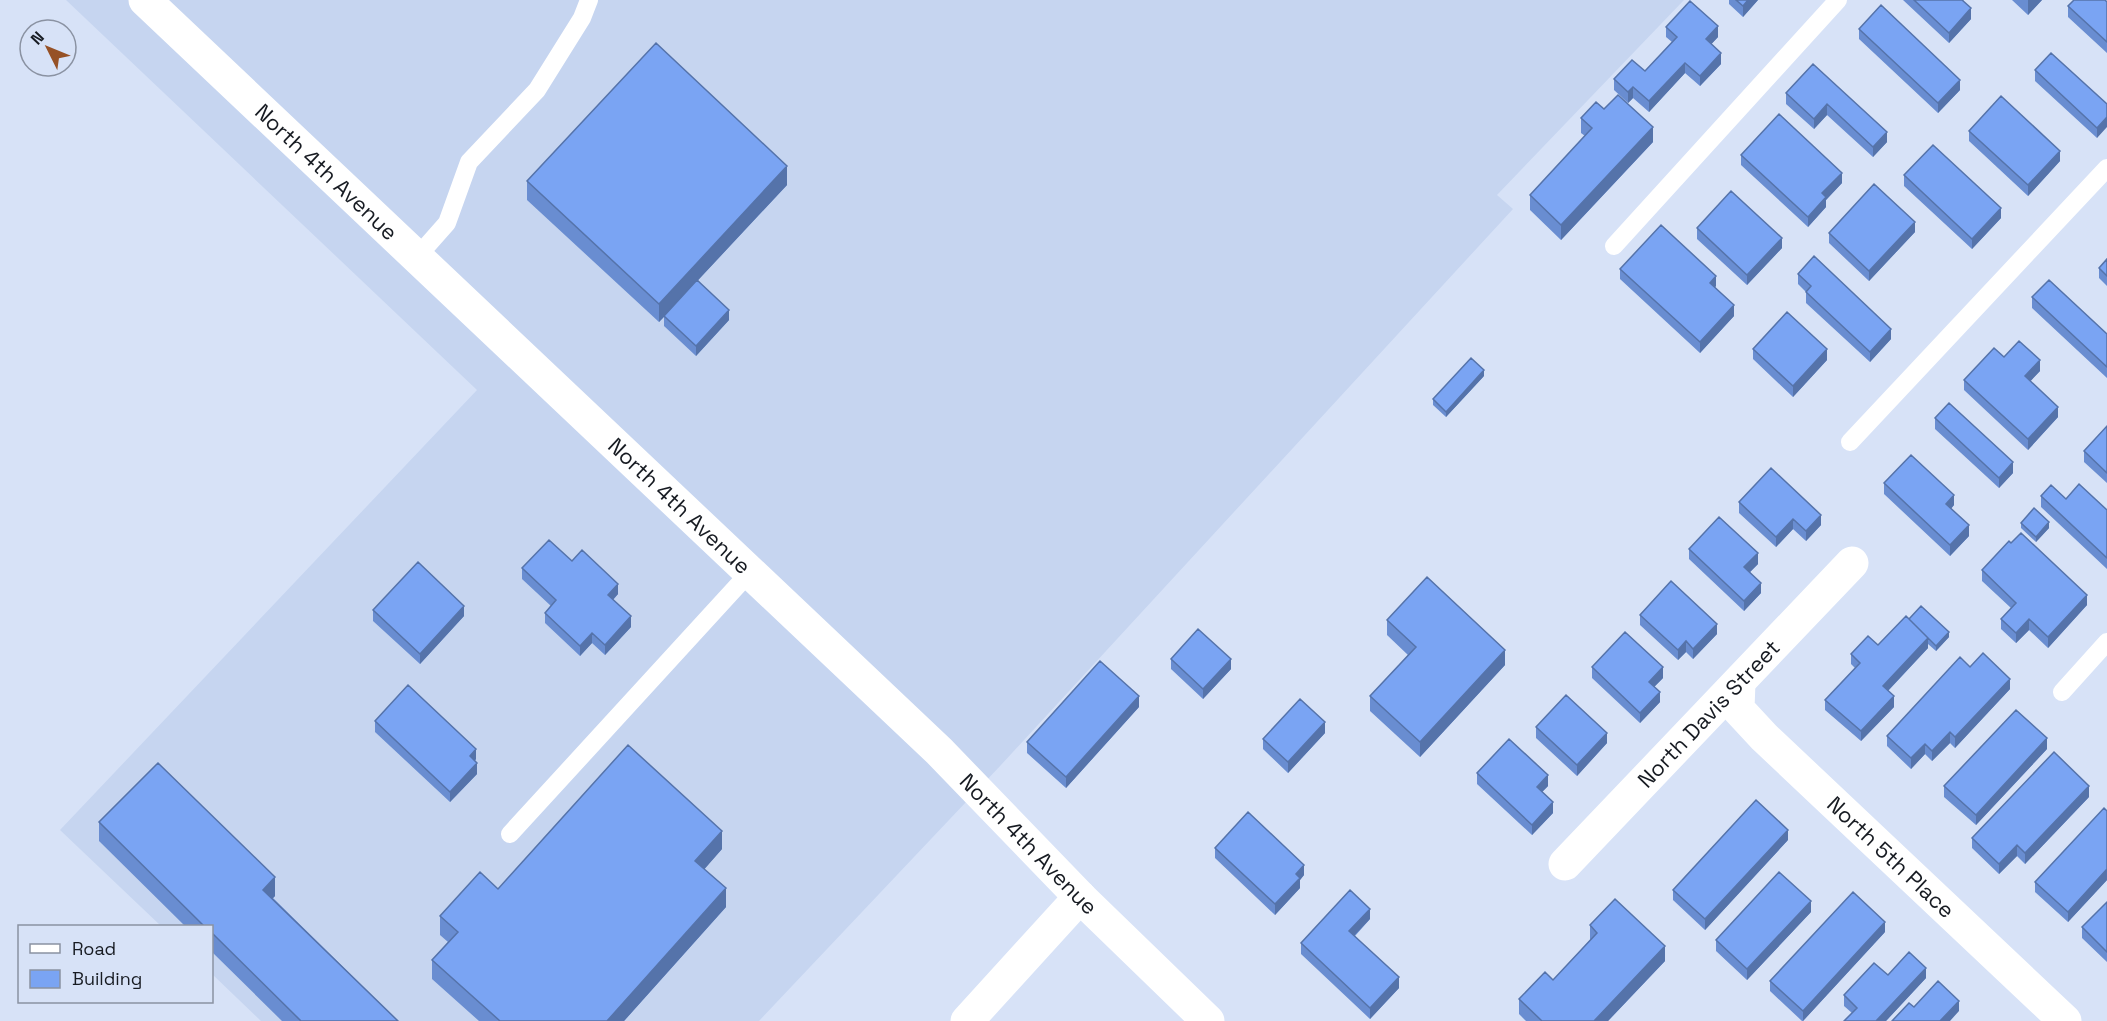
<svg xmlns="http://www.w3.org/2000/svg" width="2107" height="1021" font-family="'Space Grotesk',sans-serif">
<rect width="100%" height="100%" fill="#d7e2f7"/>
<path fill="#c6d5f0" d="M66,0H1684L1497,195L1513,209L1001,765L759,1021H261L212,974V926H161L60,830L477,390Z"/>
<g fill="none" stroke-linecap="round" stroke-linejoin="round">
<path stroke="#fff" stroke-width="18" d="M1614,246L1838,0
M417,257L447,223L469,162L537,90L582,18L589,0
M1850,442L2107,168
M2062,692L2107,642
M510,834L750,572"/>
<g stroke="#fff" stroke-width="33">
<path id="s1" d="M145,0L939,751L1080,897L1208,1021"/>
<path id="s2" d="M1739,682L1738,709L1764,737L2065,1021"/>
<path id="s3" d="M1565,864L1852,563"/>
<path d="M967,1021L1080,897"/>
</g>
</g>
<path fill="#698dd1" d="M1729,0H1758L1743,17L1729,4Z
M1903,0H1964L1963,1L1971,19L1949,43Z
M2012,0H2042L2028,15Z
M2107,2V53L2068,17V6Z
M1666,27L1718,37L1711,44L1721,64L1700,86L1685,73L1649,112L1633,98L1628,103L1614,90V79L1645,71L1672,42L1666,37Z
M1859,29L1960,90L1938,113L1859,39Z
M1813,64L1887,142L1873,157L1827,115L1814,129L1786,104V93Z
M2035,70L2107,104L2097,138L2035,81Z
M1604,109L1653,142L1561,240L1530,210V195L1585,136L1581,133V118Z
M1969,131L2060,161L2028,196L1969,141Z
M1741,155L1842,183L1826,200V207L1808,227L1741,165Z
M1904,175L2001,218L1972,249L1904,186Z
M527,181L787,185L698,280L729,320L696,356L664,326V317L659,322L527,200Z
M1697,228L1782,248L1747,285L1697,239Z
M1915,232L1869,281L1829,243V233Z
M2107,259V286L2099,278V268Z
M1620,269L1716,286L1715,287L1734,316L1700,353L1620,279Z
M1798,274L1891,339L1870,362L1806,303V292L1798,284Z
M2032,297L2107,334V378L2032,308Z
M1753,349L1827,360L1793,397L1753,359Z
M2004,357L2040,371L2030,381L2058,417L2028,450L1964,390V380Z
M1484,376L1446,417L1433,405V399Z
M1935,418L2013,473L1999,488L1935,429Z
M2107,426V483L2084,462V451Z
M1884,483L1954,505L1951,509L1969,536L1950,556L1884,494Z
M2041,496L2066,499L2107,510V569L2041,507Z
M1739,502L1821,525L1806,541L1793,529L1776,547L1739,513Z
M2021,523L2049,528L2036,542L2021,528Z
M1689,549L1758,564L1750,572L1761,593L1744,611L1689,559Z
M572,561L618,594L613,600L631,627L605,655L592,643L580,656L545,623V613L551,606L522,579V568Z
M1982,570L2087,605L2048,648L2029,630L2016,643L2001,629V619L2011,608L1982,581Z
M373,610L464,616L420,664L373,621Z
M1640,615L1717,634L1693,659L1686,652L1678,660L1640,625Z
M1909,619L1949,637L1936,651L1928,644V648L1888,691L1894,707L1861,741L1825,710V700L1855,668L1851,664V654L1878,645Z
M1387,620L1505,665L1420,757L1370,711V696L1408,655L1387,635Z
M1171,659L1231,669L1203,699L1171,669Z
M1592,667L1663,678L1654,687L1660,702L1640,723L1592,678Z
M1970,667L2010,689L1955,748L1950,743L1932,761L1925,754L1911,769L1887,746V736Z
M1139,707L1066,788L1027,753V742Z
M375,721L476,759L475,761L477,774L450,802L375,732Z
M1536,727L1607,743L1577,776L1536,738Z
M1325,733L1288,773L1263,749V739Z
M2047,749L1976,825L1944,797V786Z
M1477,773L1548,786L1542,792L1553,813L1532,835L1477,784Z
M2089,797L2025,864L2017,856L1999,874L1972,848V838Z
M2107,811V880L2068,922L2035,892V882Z
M99,822L275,896L273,898L398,1021H282L212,952V927H186L99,841Z
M1788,840L1705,930L1673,900V890Z
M1215,848L1304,875L1300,880V888L1275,915L1215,858Z
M722,849L704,869L726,907L624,1021H479L432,979V960L448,942L440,935V916L498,889Z
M2107,902V962L2082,938V927Z
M1811,912L1747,980L1716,951V940Z
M1370,919L1355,936L1399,988L1370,1019L1301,954V943Z
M1590,925L1665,961L1608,1021H1526L1519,1014V999L1553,980L1590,940Z
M1885,932L1803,1021H1802L1770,991V981Z
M1888,975L1926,978L1886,1021H1844L1852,1013L1844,1006V995Z"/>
<path fill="#5573aa" d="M1748,0H1758L1743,17V6Z
M2028,0H2042L2028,15Z
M1971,8V19L1949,43V33Z
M1718,26V37L1706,50V39Z
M1721,53V64L1700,86V76Z
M1685,63V73L1649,112V101Z
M1960,80V90L1938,113V103Z
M1633,87V98L1628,103V92Z
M1827,104V115L1814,129V119Z
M2107,117V127L2097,138V128Z
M1653,127V142L1561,240V225Z
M1887,132V142L1873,157V147Z
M2060,151V161L2028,196V185Z
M787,166V185L659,322V304Z
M1842,173V183L1826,200V207L1808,227V217L1822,193Z
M2001,208V218L1972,249V239Z
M1915,222V232L1869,281V271Z
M1782,238V248L1747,285V275Z
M1716,276V286L1710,293V283Z
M1734,305V316L1700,353V342Z
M729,310V320L696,356V346Z
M1891,329V339L1870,362V352Z
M1827,349V360L1793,397V386Z
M2040,360V371L2025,387V376Z
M1484,370V376L1446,417V412Z
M2058,407V417L2028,450V439Z
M2013,462V473L1999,488V478Z
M1954,495V505L1946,514V504Z
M1821,515V525L1806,541V531Z
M1793,519V529L1776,547V537Z
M2049,522V528L2036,542V537Z
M1969,525V536L1950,556V545Z
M1758,553V564L1744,578V567Z
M1761,583V593L1744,611V601Z
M618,584V594L608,605V595Z
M2087,595V605L2048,648V637Z
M464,606V616L420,664V654Z
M631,616V627L605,655V645Z
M2029,619V630L2016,643V633Z
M1717,624V634L1693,659V649Z
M1949,632V637L1936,651V646Z
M592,633V643L580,656V646Z
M1928,638V648L1883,696V686Z
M1686,641V652L1678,660V650Z
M1505,650V665L1420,757V742Z
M1231,659V669L1203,699V689Z
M1663,667V678L1649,692V682Z
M2010,679V689L1955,748V737Z
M1660,692V702L1640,723V713Z
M1139,696V707L1066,788V777Z
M1894,696V707L1861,741V731Z
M1325,722V733L1288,773V762Z
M1950,732V743L1932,761V751Z
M1607,733V743L1577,776V765Z
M2047,738V749L1976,825V815Z
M1925,744V754L1911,769V758Z
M476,749V759L470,766V756Z
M477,763V774L450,802V792Z
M1548,775V786L1537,797V787Z
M2089,786V797L2025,864V853Z
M1553,802V813L1532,835V825Z
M1788,830V840L1705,930V919Z
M722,831V849L695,880V861Z
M2017,845V856L1999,874V864Z
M1304,865V875L1300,880V888L1275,915V904L1296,874Z
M2107,869V880L2068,922V912Z
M275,877V896L263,908V890Z
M726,888V907L624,1021H607Z
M1811,901V912L1747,980V969Z
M1370,909V919L1349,941V931Z
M1885,922V932L1803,1021V1011Z
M1665,946V961L1608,1021H1594Z
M1926,968V978L1886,1021H1876Z
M1399,977V988L1370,1019V1008Z
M1959,1001V1011L1950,1021H1940Z"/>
<path fill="#7aa4f3" stroke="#5573aa" stroke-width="1.5" d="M1736,0H1748L1743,6Z
M1914,0H1962L1971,8L1949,33Z
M2074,0H2105L2107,2V42L2068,6Z
M1690,1L1718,26L1706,39L1721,53L1700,76L1685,63L1649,101L1633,87L1628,92L1614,79L1632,60L1645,71L1677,37L1666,27Z
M1881,5L1960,80L1938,103L1859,29Z
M656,43L787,166L659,304L527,181Z
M2051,53L2107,104V117L2097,128L2035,70Z
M1813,64L1887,132L1873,147L1827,104L1814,119L1786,93Z
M1618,95L1653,127L1561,225L1530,195L1592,128L1581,118L1596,102L1604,109Z
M2001,96L2060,151L2028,185L1969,131Z
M1779,114L1842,173L1822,193L1826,197L1808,217L1741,155Z
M1933,145L2001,208L1972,239L1904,175Z
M1874,184L1915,222L1869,271L1829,233Z
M1731,191L1782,238L1747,275L1697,228Z
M1661,225L1716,276L1710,283L1734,305L1700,342L1620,269Z
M1814,256L1891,329L1870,352L1806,292L1811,286L1798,274Z
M2107,259V276L2099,268Z
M697,280L729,310L696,346L664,316Z
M2049,280L2107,334V367L2032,297Z
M1787,312L1827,349L1793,386L1753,349Z
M2019,341L2040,360L2025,376L2058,407L2028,439L1964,380L1994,348L2004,357Z
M1471,358L1484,370L1446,412L1433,399Z
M1949,403L2013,462L1999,478L1935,418Z
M2107,426V473L2084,451Z
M1911,455L1954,495L1946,504L1969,525L1950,545L1884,483Z
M1771,468L1821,515L1806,531L1793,519L1776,537L1739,502Z
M2079,484L2107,510V558L2041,496L2051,485L2066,499Z
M2034,508L2049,522L2036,537L2021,523Z
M1719,517L1758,553L1744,567L1761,583L1744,601L1689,549Z
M2021,533L2087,595L2048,637L2029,619L2016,633L2001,619L2016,603L1982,570L2009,541L2011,543Z
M549,540L572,561L582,550L618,584L608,595L631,616L605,645L592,633L580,646L545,613L556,600L522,568Z
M418,562L464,606L420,654L373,610Z
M1427,577L1505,650L1420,742L1370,696L1416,647L1387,620Z
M1671,581L1717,624L1693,649L1686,641L1678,650L1640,615Z
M1921,606L1949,632L1936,646L1909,619Z
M1906,616L1928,638L1883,686L1894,696L1861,731L1825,700L1860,663L1851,654L1868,636L1878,645Z
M1198,629L1231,659L1203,689L1171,659Z
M1625,632L1663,667L1649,682L1660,692L1640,713L1592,667Z
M1983,653L2010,679L1955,737L1950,732L1932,751L1925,744L1911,758L1887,736L1960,657L1970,667Z
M1100,661L1139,696L1066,777L1027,742Z
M408,685L476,749L470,756L477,763L450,792L375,721Z
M1566,695L1607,733L1577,765L1536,727Z
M1300,699L1325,722L1288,762L1263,739Z
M2016,710L2047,738L1976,815L1944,786Z
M1509,739L1548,775L1537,787L1553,802L1532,825L1477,773Z
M628,745L722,831L695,861L726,888L607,1021H500L432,960L458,932L440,916L480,872L498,889Z
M2054,752L2089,786L2025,853L2017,845L1999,864L1972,838Z
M158,763L275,877L263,890L398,1021H301L212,933V927H205L99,822Z
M1756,800L1788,830L1705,919L1673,890Z
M2104,808L2107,811V869L2068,912L2035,882Z
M1248,812L1304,865L1296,874L1300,878L1275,904L1215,848Z
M1779,872L1811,901L1747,969L1716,940Z
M1350,890L1370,909L1349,931L1399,977L1370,1008L1301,943Z
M1853,892L1885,922L1803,1011L1770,981Z
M1615,899L1665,946L1594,1021H1542L1519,999L1545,972L1553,980L1597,933L1590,925Z
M2107,902V952L2082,927Z
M1909,952L1926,968L1876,1021H1844L1857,1008L1844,995L1874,963L1888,975Z
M1938,981L1959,1001L1940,1021H1892L1909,1003L1914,1007Z"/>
<g text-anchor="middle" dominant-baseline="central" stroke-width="4.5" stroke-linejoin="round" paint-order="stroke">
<g font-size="22" fill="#171b22" stroke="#d7e2f7">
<text stroke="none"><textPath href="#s1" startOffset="250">North 4th Avenue</textPath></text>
<text stroke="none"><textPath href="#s1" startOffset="736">North 4th Avenue</textPath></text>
<text stroke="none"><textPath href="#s3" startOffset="208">North Davis Street</textPath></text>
<text stroke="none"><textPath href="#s1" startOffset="1222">North 4th Avenue</textPath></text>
<text stroke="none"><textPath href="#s2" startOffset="240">North 5th Place</textPath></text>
</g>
</g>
<rect x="18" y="925" width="195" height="78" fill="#d7e2f7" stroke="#8a92a2" stroke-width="1.5"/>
<rect x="30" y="944" width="30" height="9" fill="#ffffff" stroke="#8a92a2" stroke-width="1.5"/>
<text x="72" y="955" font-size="18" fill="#171b22">Road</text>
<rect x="30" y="970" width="30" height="18" fill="#7aa4f3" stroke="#8a92a2" stroke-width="1.5"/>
<text x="72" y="985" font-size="18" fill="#171b22">Building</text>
<g transform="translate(48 48) rotate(313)"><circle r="28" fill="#d7e2f7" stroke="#8a92a2" stroke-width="1.5"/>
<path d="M0-4.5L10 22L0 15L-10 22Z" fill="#965126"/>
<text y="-9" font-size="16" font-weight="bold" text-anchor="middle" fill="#171b22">N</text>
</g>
</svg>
